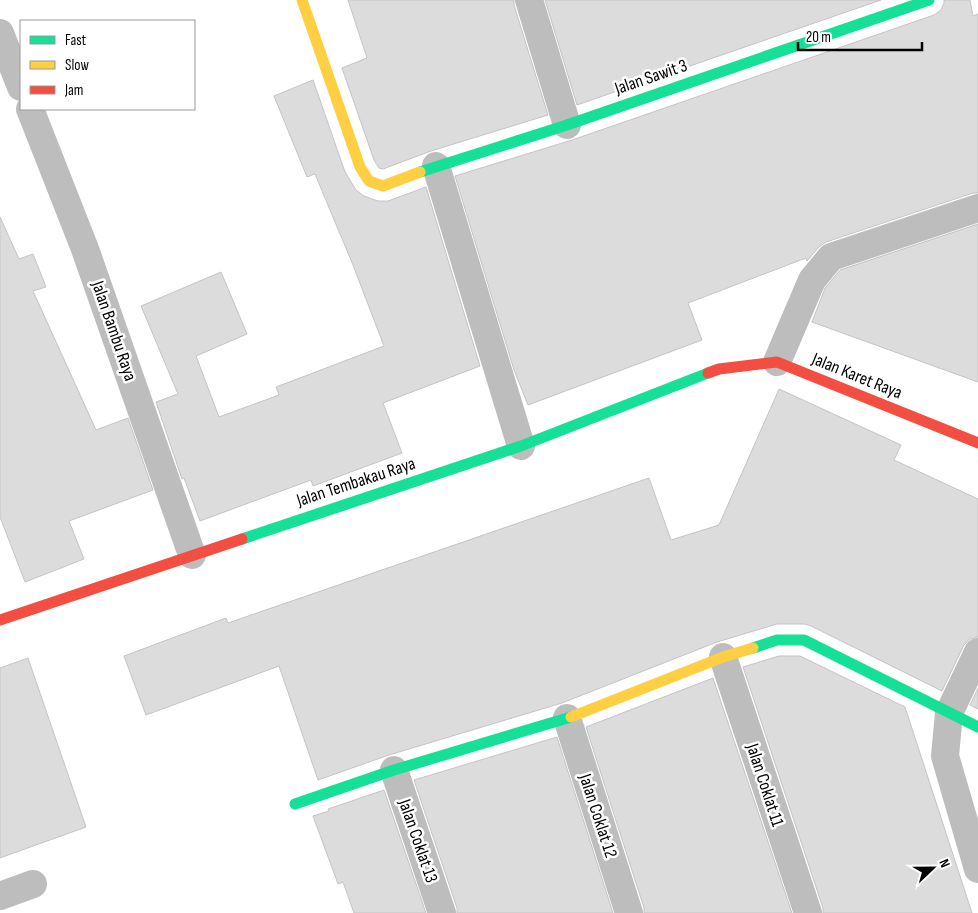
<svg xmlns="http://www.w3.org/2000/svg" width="978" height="913" font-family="'Sofia Sans Condensed',sans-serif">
<rect width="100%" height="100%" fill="#fff"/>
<path fill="#dcdcdc" stroke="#c4c4c4" d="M348,0H514V5L548,115L431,151L383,169L379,168L374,160L342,68L367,58Z
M545,0H881L577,105Z
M944,0H970L973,16L978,14V193H973L826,242L819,247L807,261L806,258L688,303L702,340L528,405L514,370L455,176L572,140L934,15L941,10L944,3Z
M313,80L345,172L356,190L364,196L378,201H388L426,187L480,366L383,403L402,453L313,486L311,480L200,521L184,478L182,479L156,402L178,394L141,306L221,272L247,334L196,356L219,417L279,395L276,387L384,346L353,265L315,174L307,177L274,96Z
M0,217L19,259L33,254L46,287L33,291L96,430L128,418L153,490L69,521L84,559L25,582L0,517Z
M978,224V382L812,322L825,288L840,270Z
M779,389L901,445L894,460L978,499V637L970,639L964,645L942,691L811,626L804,624H777L717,642L562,703L389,755L318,780L279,666L146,715L124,656L226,618L228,623L649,478L671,540L719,525Z
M779,656H800L905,707L972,913H823V908L743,667Z
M28,658L86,827L0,858V668Z
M713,678L792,913H644V908L586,727Z
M978,688V709L970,705Z
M557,737L613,913H457V908L414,780Z
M384,790L426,913H354L343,882L338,884L313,816L329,811L328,809Z"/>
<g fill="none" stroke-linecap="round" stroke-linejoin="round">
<path stroke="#bdbdbd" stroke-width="28" d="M529,0L567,125
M0,33L21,87
M30,109L85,249L192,555
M436,166L521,446
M777,362L812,280L831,257L978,208
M978,652L949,713L945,756L978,869
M723,657L808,913
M567,718L629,913
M394,770L442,913
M0,896L33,884"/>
<path stroke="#16e098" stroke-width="11" d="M420,172L567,125L929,0
M242,539L521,446L708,373
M753,648L777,640H804L978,727
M295,804L394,770L571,717"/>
<path stroke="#ffcf43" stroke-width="11" d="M302,0L360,167L369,181L383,186L420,172
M571,717L723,657L753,648"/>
<path stroke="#f24e42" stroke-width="11" d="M708,373L719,369L777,362L978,443
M0,620L242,539"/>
</g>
<g text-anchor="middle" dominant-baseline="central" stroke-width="5" stroke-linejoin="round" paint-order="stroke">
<g font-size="18" fill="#000" stroke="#fff">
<text transform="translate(651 77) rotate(-19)">Jalan Sawit 3</text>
<text transform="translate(114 331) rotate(71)">Jalan Bambu Raya</text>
<text transform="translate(857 376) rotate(22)">Jalan Karet Raya</text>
<text transform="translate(356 482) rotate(-18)">Jalan Tembakau Raya</text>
<text transform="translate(765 785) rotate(72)">Jalan Coklat 11</text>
<text transform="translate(598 816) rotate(72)">Jalan Coklat 12</text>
<text transform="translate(418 841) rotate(71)">Jalan Coklat 13</text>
</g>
</g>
<rect x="20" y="20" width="175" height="90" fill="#ffffff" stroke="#999999"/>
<rect x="30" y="36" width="25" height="8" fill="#16e098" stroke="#999999"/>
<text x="65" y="45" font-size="15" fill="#000000">Fast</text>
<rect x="30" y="61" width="25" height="8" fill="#ffcf43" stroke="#999999"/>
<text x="65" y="70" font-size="15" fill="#000000">Slow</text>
<rect x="30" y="86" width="25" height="8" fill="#f24e42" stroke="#999999"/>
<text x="65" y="95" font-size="15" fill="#000000">Jam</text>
<g transform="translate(933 868) rotate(68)" stroke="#ffffff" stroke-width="4" paint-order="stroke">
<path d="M0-4L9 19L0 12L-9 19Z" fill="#000000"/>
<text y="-8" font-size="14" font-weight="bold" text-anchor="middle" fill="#000000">N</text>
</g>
<path d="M798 42v8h124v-8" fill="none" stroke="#000000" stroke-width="2.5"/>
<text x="806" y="42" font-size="15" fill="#000000" stroke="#ffffff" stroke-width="4" paint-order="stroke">20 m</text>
</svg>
